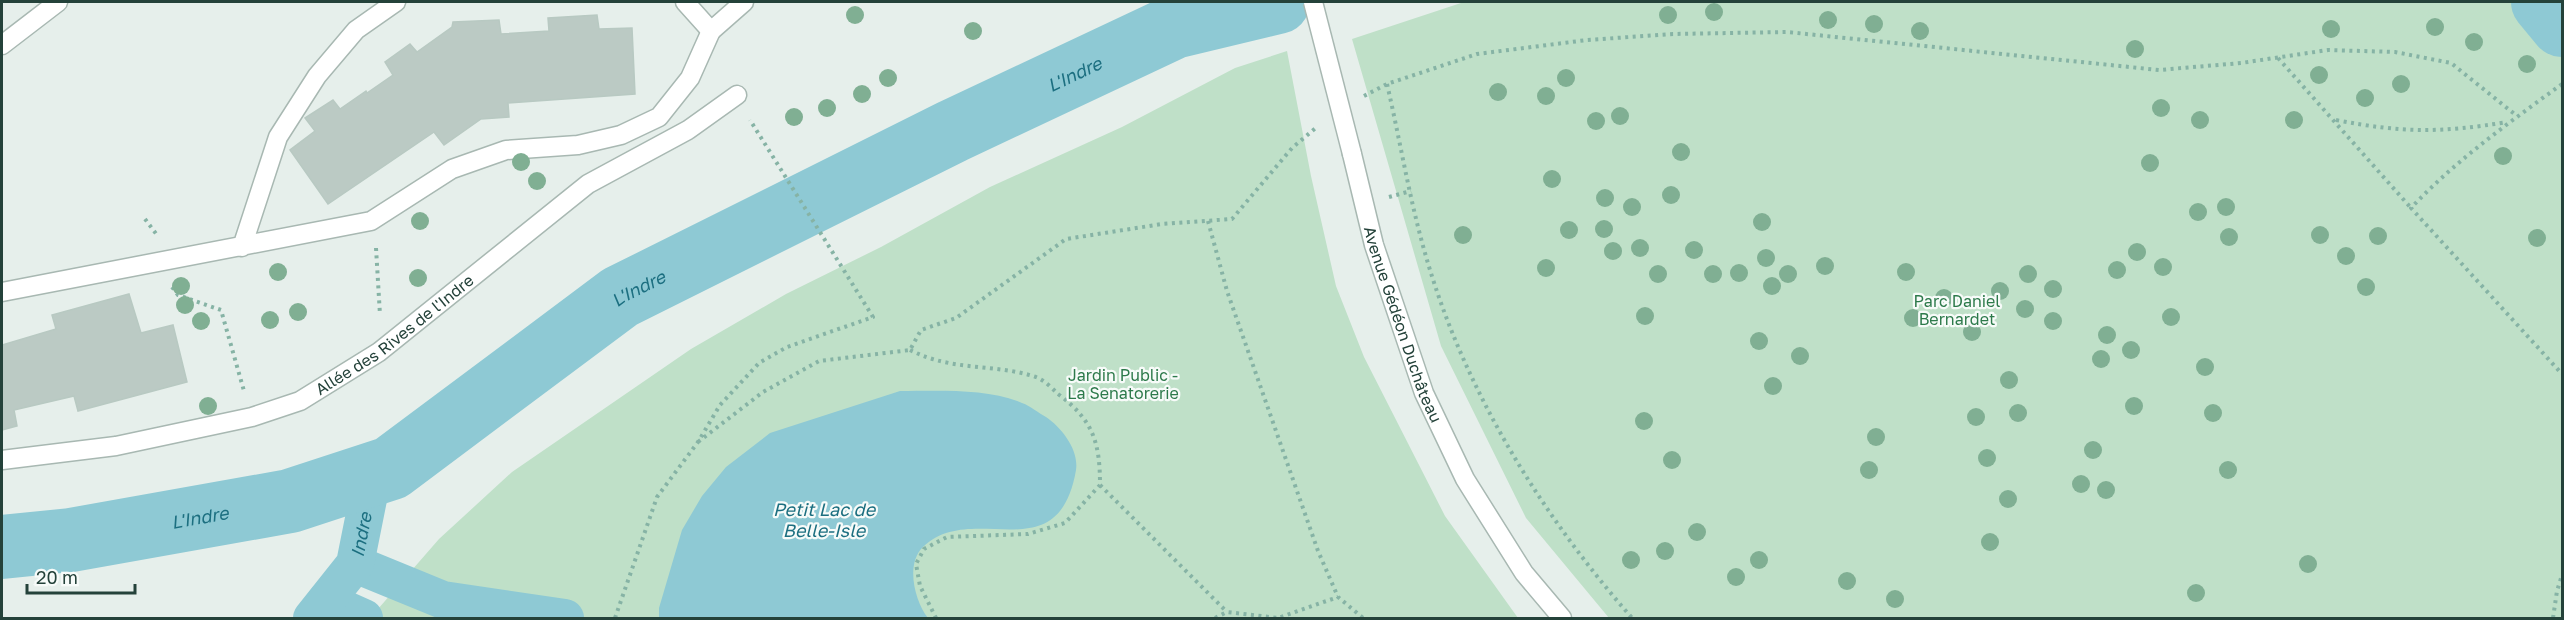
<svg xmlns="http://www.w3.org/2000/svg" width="2564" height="620" font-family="'Golos Text',sans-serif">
<rect width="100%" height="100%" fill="#e6efeb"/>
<path fill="#bfe0c8" d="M1464,2H2562V618H1609L1526,518L1441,346L1352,39Z
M1287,51L1311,176L1336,286L1364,357L1445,516L1518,618H373L378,609L439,539L512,472L691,349L786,294L881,247L990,187L1122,127L1235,68Z"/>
<path fill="#8ec9d4" d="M900,391C937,391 988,388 1022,403C1031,406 1038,413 1046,417C1062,428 1079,450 1076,470C1058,574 973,499 923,547C905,564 915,602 928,618H659V608L682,530L702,496L726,467L770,433Z"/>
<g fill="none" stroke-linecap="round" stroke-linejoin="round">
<g stroke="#8ec9d4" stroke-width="38">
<path d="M355,564L443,600L565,618"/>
<path d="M326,601L364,618"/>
<path id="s1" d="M312,618L355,564L373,474"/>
</g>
<g stroke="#8ec9d4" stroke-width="64">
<path d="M2543,2L2562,25"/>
<path id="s2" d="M2,547L71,540L290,501L391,468L620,297L953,131L1174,27L1278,2"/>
</g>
</g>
<path fill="#bbcac4" stroke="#b8c9c2" stroke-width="1.5" d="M597,15L599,29L632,28L635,94L508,103L509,117L481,119L444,145L434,132L328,204L290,150L315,131L305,118L333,100L340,109L366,91L367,93L393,75L385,62L410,44L417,52L452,27L453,22L499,20L501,34L549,31L548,18Z
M129,294L141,333L173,325L187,382L78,411L74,396L14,410L17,426L2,430V345L56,329L52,315Z"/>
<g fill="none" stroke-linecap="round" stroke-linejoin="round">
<defs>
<path id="service" d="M242,247L278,137L317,76L356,30L396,2
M2,292L371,221L452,169L506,150L578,145L621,135L659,117L690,78L711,31"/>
<g id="pedestrian">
<path id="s3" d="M2,460L116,446L252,417L300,401L379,352L588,184L688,130L737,95"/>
</g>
<path id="minor" d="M685,2L711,31L744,2
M2,45L58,2"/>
<g id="tertiary">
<path id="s4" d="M1352,154L1374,245L1424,393L1465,479L1524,573L1562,618"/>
</g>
</defs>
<use href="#service" stroke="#a8b8b2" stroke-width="21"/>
<use href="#pedestrian" stroke="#a8b8b2" stroke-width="21"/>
<use href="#minor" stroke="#a8b8b2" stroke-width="21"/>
<use href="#tertiary" stroke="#a8b8b2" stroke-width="21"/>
<path stroke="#86b3a5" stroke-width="4" stroke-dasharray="3 4.5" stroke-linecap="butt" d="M2278,58L2411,208
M1387,84C1400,140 1409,197 1425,253C1463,388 1540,513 1632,618
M2562,84C2510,122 2456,160 2411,208L2562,374
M1364,96L1387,84L1477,54L1587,40L1673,34L1787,32L2159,70L2241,63L2328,50L2395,52L2451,63L2517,116
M2336,120C2403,133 2441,133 2507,122
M1389,197L1411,191
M145,219L157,235
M1208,221L1227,291L1318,551L1338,597L1363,618
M376,248L380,315
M172,287L178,295L221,310L244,391
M910,350C953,372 994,363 1036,377C1044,380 1052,388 1058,394C1093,420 1100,442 1100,485L1065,523L1028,534L947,537L924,549L916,564L920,586L936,618
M698,442L763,392L819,361L910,350L921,330L956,318L1066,239L1162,224L1232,219L1292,148L1318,126
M1100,485L1227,612
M615,618L657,497L698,442L720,405L759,363L787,347L873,317L750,120
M1215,618L1227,612L1278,618L1338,597
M2553,618L2557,591L2562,575"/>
<use href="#service" stroke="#fff" stroke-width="18"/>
<use href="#pedestrian" stroke="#fff" stroke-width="18"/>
<use href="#minor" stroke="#fff" stroke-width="18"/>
<use href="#tertiary" stroke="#fff" stroke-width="18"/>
<defs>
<path id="tertiary-bridge" d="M1313,2L1352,154"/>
</defs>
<use href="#tertiary-bridge" stroke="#a8b8b2" stroke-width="21" stroke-linecap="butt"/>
<use href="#tertiary-bridge" stroke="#fff" stroke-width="18"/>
</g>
<g fill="#80af93">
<circle cx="1714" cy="12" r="9"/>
<circle cx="855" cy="15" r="9"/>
<circle cx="1668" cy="15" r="9"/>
<circle cx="1828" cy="20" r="9"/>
<circle cx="1874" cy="24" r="9"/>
<circle cx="2435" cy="27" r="9"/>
<circle cx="2331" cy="29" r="9"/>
<circle cx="973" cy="31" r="9"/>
<circle cx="1920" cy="31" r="9"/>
<circle cx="2474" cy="42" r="9"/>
<circle cx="2135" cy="49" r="9"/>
<circle cx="2527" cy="64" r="9"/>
<circle cx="2319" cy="75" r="9"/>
<circle cx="888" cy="78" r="9"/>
<circle cx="1566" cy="78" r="9"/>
<circle cx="2401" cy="84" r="9"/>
<circle cx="1498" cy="92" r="9"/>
<circle cx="862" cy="94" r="9"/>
<circle cx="1546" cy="96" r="9"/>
<circle cx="2365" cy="98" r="9"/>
<circle cx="827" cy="108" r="9"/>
<circle cx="2161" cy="108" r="9"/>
<circle cx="1620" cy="116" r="9"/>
<circle cx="794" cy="117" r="9"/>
<circle cx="2200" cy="120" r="9"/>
<circle cx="2294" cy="120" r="9"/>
<circle cx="1596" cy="121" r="9"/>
<circle cx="1681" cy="152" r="9"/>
<circle cx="2503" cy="156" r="9"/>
<circle cx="521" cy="162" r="9"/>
<circle cx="2150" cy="163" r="9"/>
<circle cx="1552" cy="179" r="9"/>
<circle cx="537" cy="181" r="9"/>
<circle cx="1671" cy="195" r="9"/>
<circle cx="1605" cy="198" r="9"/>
<circle cx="1632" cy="207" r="9"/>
<circle cx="2226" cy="207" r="9"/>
<circle cx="2198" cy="212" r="9"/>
<circle cx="420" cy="221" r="9"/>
<circle cx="1762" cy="222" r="9"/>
<circle cx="1604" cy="229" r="9"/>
<circle cx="1569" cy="230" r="9"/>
<circle cx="1463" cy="235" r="9"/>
<circle cx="2320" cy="235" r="9"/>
<circle cx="2378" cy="236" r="9"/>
<circle cx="2229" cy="237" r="9"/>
<circle cx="2537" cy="238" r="9"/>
<circle cx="1640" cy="248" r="9"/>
<circle cx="1694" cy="250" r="9"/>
<circle cx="1613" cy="251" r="9"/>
<circle cx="2137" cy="252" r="9"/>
<circle cx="2346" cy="256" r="9"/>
<circle cx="1766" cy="258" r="9"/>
<circle cx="1825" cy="266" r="9"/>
<circle cx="2163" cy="267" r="9"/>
<circle cx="1546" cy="268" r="9"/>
<circle cx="2117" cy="270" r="9"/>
<circle cx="278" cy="272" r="9"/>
<circle cx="1906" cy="272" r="9"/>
<circle cx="1739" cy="273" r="9"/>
<circle cx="1658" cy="274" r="9"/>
<circle cx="1713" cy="274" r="9"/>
<circle cx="1788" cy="274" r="9"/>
<circle cx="2028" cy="274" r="9"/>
<circle cx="418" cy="278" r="9"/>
<circle cx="181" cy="286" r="9"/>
<circle cx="1772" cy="286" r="9"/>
<circle cx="2366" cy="287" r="9"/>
<circle cx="2053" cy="289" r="9"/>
<circle cx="2000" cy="291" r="9"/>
<circle cx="1944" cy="298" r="9"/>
<circle cx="185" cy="305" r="9"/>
<circle cx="2025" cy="309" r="9"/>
<circle cx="298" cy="312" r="9"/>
<circle cx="1645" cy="316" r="9"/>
<circle cx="2171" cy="317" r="9"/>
<circle cx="1913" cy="318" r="9"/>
<circle cx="270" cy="320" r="9"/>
<circle cx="201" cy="321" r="9"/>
<circle cx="2053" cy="321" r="9"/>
<circle cx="1972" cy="332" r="9"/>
<circle cx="2107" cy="335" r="9"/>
<circle cx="1759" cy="341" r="9"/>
<circle cx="2131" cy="350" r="9"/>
<circle cx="1800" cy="356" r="9"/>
<circle cx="2101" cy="359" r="9"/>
<circle cx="2205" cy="367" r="9"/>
<circle cx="2009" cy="380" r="9"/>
<circle cx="1773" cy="386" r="9"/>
<circle cx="208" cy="406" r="9"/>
<circle cx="2134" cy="406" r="9"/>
<circle cx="2018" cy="413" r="9"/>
<circle cx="2213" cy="413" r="9"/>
<circle cx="1976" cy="417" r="9"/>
<circle cx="1644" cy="421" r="9"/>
<circle cx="1876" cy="437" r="9"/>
<circle cx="2093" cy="450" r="9"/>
<circle cx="1987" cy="458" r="9"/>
<circle cx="1672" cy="460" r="9"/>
<circle cx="1869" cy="470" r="9"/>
<circle cx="2228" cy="470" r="9"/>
<circle cx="2081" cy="484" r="9"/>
<circle cx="2106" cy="490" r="9"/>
<circle cx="2008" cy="499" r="9"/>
<circle cx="1697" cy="532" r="9"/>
<circle cx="1990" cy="542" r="9"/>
<circle cx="1665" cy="551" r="9"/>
<circle cx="1631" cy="560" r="9"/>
<circle cx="1759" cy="560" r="9"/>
<circle cx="2308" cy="564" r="9"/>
<circle cx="1736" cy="577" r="9"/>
<circle cx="1847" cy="581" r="9"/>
<circle cx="2196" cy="593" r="9"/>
<circle cx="1895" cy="599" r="9"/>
</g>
<g text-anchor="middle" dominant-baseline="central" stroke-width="4.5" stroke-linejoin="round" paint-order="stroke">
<g font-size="16" fill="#2d7a4b" stroke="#f7fbf9">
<text x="1957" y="301">Parc Daniel<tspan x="1957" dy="18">Bernardet</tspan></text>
<text x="1123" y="375">Jardin Public -<tspan x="1123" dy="18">La Senatorerie</tspan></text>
</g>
<g font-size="16" fill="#24423a" stroke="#f7fbf9">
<text stroke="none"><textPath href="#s4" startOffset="178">Avenue Gédéon Duchâteau</textPath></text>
<text stroke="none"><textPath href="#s3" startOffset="420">Allée des Rives de l'Indre</textPath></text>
</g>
<g font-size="18" font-style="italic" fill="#1c6f80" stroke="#f7fbf9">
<text stroke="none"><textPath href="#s2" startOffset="1190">L'Indre</textPath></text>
<text stroke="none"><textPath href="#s2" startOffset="704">L'Indre</textPath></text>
<text x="824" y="509">Petit Lac de<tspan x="824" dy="21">Belle-Isle</tspan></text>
<text stroke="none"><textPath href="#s2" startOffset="200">L'Indre</textPath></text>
<text stroke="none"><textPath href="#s1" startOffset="99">Indre</textPath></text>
</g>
</g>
<rect width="2564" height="620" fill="none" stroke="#24423a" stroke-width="6"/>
<path d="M27 584v9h108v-9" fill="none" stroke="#24423a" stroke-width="3"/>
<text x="36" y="584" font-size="18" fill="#24423a" stroke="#f7fbf9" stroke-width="4.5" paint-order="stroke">20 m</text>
</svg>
